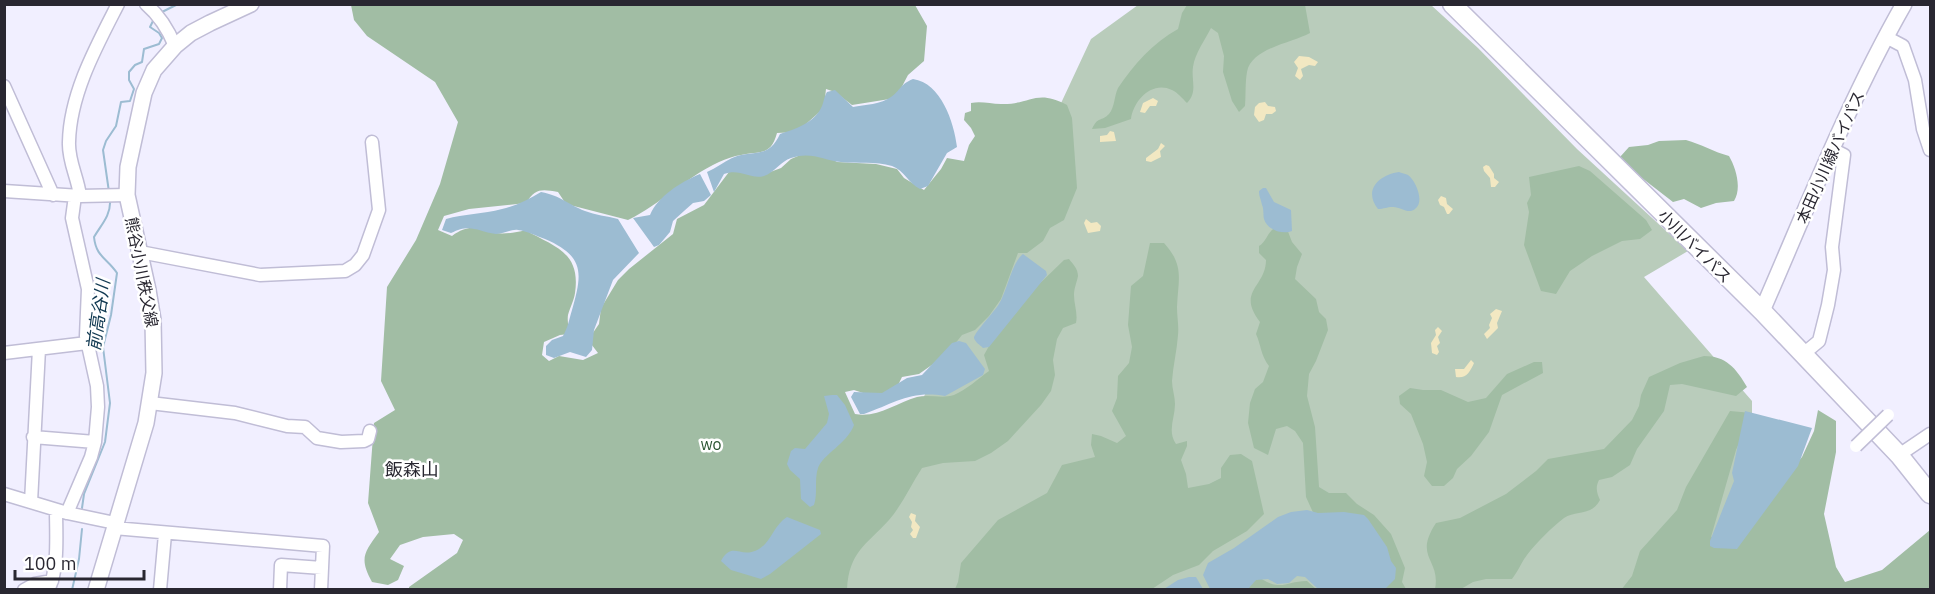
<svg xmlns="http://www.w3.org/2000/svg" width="1935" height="594" font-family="'IBM Plex Sans','Noto Sans JP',sans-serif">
<rect width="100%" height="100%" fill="#f1efff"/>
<path fill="#b9ccbb" d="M1138,5H1431L1478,48L1577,149L1688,251L1644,277L1752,401V413L1707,589L838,590L849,557L1091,39Z"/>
<path fill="#a1bda4" d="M351,5H915L927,26L924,61L908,75L896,98L852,105L835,92L826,89L824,108L797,132L777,133C771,156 760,151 741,155C734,156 726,159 719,162C686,177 661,204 628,220L566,204L558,192C542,189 535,188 526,203L469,209L444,216L438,230L452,236C470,223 476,229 495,233C504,234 516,233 525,230C555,247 581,252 575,293C574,300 570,308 568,315C567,321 569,328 569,334L560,335L544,342L542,355L549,361L559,356L583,360L598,353L588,340L599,324L601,308L618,280L629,269L673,234L677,219L704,205L732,168L759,176L781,168L791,159L805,153H822L837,162L876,164L897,169L904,178L924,190L941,169L947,158L964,161L969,145L975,136L971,128L964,120L965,113L971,111V103C982,101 990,104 1001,104C1030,105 1036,88 1067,105L1072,118L1077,188L1064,220L1050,228L1043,241L1027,253H1018L1001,299L989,316L975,330L962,335L946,355L919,374L902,377L895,391L875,397L854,390L845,392L855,414C878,418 896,403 917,397C929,394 942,399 954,395C966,390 978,379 989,371L984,355L999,328L1015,314L1031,292L1064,260L1069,259C1073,264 1078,269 1078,276C1077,282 1074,288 1074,295C1074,305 1078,313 1076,323L1063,328L1057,339L1053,360L1055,375L1051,391L1041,405L1008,441L991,453L975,461L943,463L922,468C911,485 902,505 889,520C866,545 849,552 847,589H409V587L457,553L463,540L454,534L423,537L400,545L390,559L404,566L398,580L388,585L372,582C359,558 364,553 379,532L368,503L374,423L395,410L381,381L387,287L416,240L440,184L458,122L435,82L367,36L354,20Z
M1187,5H1305L1310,33C1292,43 1251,48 1247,72C1245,83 1246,95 1245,106L1239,112L1232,101L1223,72L1224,56L1218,33L1211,28C1205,40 1195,53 1193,67C1191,80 1198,92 1187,103C1183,99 1177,92 1172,90C1152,80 1133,101 1131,119L1105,128L1092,129C1098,116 1101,122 1109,114C1115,107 1114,96 1118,88C1134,64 1153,43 1178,29L1182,13Z
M1686,140C1701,144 1714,152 1729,156C1736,168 1742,188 1734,201L1716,203L1701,208L1684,199L1673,202L1629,168L1620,157L1629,147L1648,145L1659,141Z
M1579,166L1590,171L1646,220L1652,230L1640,239L1622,241L1592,256L1570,271L1556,294L1541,291L1524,245L1529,212L1527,203L1531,195L1529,177Z
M1276,227L1287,229L1292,242L1302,254L1297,267L1295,279L1316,299L1319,312L1326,319L1328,330L1316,361L1309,374L1307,396L1315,427L1319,487L1329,493H1346L1357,504L1374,515L1391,534L1405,568L1402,582L1406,589H1375L1316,519L1306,497L1303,443L1295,431L1287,426L1276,429L1268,455L1254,448L1248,423L1250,403L1255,389L1263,382L1269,366C1261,356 1261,345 1256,334L1260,322C1236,291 1266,287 1266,260L1259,253V246C1267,241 1267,232 1276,227Z
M1150,243H1164C1185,266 1178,280 1177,307C1177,317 1179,326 1178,335C1177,350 1173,366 1172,381C1172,389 1175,396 1175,404C1175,418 1167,431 1176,444L1187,441V446L1181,460L1186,474L1188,488L1209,484L1221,478V468L1230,455L1241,454L1252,461L1264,514L1247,531L1213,551L1199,565L1173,575L1152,589H955L958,582L961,563L998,520L1047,493L1062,465L1095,457L1091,445L1092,434L1101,436L1117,443L1126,436L1112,411L1117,398L1118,376L1129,363L1132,347L1128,325L1131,286L1143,276Z
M1704,356C1726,356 1736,368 1747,387L1736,396L1682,384L1670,385L1664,411L1637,449L1630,465L1612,477L1599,480C1595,488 1597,493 1600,500C1592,516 1576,510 1564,518C1552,527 1536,543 1527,555C1521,563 1519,570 1512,579H1486L1473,582L1461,589H1435C1441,559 1413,558 1436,523L1460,518L1506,494L1536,471L1548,459L1604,449L1632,420L1639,406L1641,395L1649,377L1680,363Z
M1534,362H1542L1543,373L1502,395L1489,432L1471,456L1457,469L1453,478L1444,486H1432L1424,476L1427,462L1423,444L1411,414L1400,404L1399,396L1410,388L1423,390H1441L1468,402L1486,398L1507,374Z
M1818,410L1836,421V452L1824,514L1836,567L1845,582L1882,570L1930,530V589L1621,590L1632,576L1640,551L1677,510L1686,487L1730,411L1752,413L1736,450L1711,537L1752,518L1802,457L1814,431Z
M1260,578C1282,592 1286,581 1307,581L1316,589L1235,590Z"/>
<path fill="#f2e8c2" d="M1299,56L1309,57L1318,62L1315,66L1309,65L1301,69L1303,76L1300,80L1295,76L1298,68L1294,62Z
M1153,98L1158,101L1156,106H1150L1145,113L1140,112L1143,103Z
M1265,102L1268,106L1275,107L1276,111L1272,114H1266L1264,120L1259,122L1254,115L1255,107L1259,103Z
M1110,131L1114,132L1116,141L1100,142V136L1107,135Z
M1161,143L1165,146L1160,151L1161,157L1151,162L1146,161V158L1158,149Z
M1486,165L1489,166L1494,174V178L1499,182L1495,187H1491L1490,178L1484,171L1483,167Z
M1441,196L1446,198L1447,204L1453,209L1449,214H1447L1444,207L1440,205L1438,200Z
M1086,219L1091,223L1097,222L1101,226L1100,231L1088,233L1084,223Z
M1496,309L1502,311L1497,323L1498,328L1487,339L1484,334L1490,328L1489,325L1492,318L1490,314Z
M1438,327L1442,331L1438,337L1440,343L1437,346L1439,352L1437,355L1432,353L1431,343L1436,335L1435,330Z
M1471,360L1474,363C1470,372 1466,379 1456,377L1455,369H1464Z
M911,513L916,515L915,521L920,527L916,538H913L910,534L913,530L911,527L912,522L909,517Z"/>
<path fill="#9cbcd2" d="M913,79C941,83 954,122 957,147L947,153L928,186L920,189C908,183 904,170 892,166C875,161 858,164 841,162C823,160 811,151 791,158C781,161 774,173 764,176C750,180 741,168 724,174L714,192L707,172C716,168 724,162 732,158C753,149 768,160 780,134C795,129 815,123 822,106C824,101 824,97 827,92L835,90L853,107C864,105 882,104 891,97C901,90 899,85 913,79Z
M1399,172C1401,173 1406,174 1408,175C1416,181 1425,202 1415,209C1408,215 1400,206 1392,207C1387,207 1384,209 1378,209C1363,190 1379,175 1399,172Z
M700,174L711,195L704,201L693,203L684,211L673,221L670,232L659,245L654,247L633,218L650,215C658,196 681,182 700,174Z
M1263,188H1266L1274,202L1291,210L1292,231C1283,235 1267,230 1264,219C1263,215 1264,209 1262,205C1261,199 1259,197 1259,191Z
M541,192C562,196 567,204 585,211C595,215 607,216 618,219L639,253L613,280L594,330L592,350L586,357L570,352L554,358L546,355V346L552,340L563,336C568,327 569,320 572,310C583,272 584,256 545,239C536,236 527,231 518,230C511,229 504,234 496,234C477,231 470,223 451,233L442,230L446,219C464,214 483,214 502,209C516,206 529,199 541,192Z
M1023,254L1046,271L1047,275L989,347L983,348C980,345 975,342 974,338C974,333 995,311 999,304C1007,291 1012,262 1023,254Z
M959,341L966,343L985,369L983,375L945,396C911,390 895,403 864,414H860L851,397L854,392L882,393L907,378L922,375L952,343Z
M832,395H837L845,405L854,425C847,444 823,454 818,468C814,480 818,493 814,505L810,507L801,499L800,479L790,470L787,464L791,451L795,448L805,449L827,423L829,414L824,396Z
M1745,411L1812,428L1798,466L1737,549L1714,548L1710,546V541L1734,481L1732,473Z
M1307,510L1318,513L1344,512L1364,515L1368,519L1387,547L1391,561L1396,568L1395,579L1385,589H1318L1305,577L1297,576L1289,583L1277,584L1268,579L1256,580L1248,589H1210L1203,575L1208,563L1234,548L1278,517L1291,512Z
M787,517L820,530L821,534L770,574L761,579L731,570L721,561C733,540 740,560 759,549C771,542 774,525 787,517Z
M1189,577H1196L1203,589H1164L1178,580Z"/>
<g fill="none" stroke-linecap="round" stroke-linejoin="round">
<path stroke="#9cbcd2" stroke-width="2" d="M160,13L178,4
M109,192L103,150L106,141L116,126L121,102L130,101L134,89L129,80V72L135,65L142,62L144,49L159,44L162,38L159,33L150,27L154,19
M82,508L84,494L105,442L110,403L103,347L111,315L117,273C107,258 96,257 94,237C101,225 111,215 110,201
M72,590L79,559L82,529"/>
<defs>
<path id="minor" d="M146,4C160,16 168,29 175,46
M1886,37L1903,46L1915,80L1923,129L1930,150
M4,86L53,195
M4,191L80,196L127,195
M80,196C78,178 68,161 69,142C70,94 96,47 118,4
M140,252L260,275L345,271L355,265L363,255L379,210L372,142
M4,353L87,343
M1802,355L1819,341L1828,305L1834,270L1832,247L1844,155L1832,149
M150,403L235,413L287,426L305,427L317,438L341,442L364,441L368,439L370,431
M33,437L95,442
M1899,455L1930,434
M4,494L67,513L115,523
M31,502L39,349
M67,513L91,457L95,442L98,407L97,386L86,336L88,289L72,218L75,196
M114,528L323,546L321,590
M24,590L35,584L52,581
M48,590C59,570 56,533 56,510
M160,590L165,534
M280,590L281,565L322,568"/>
<path id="major" d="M1762,311C1807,208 1848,102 1904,4
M96,590L146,423L154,373L153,320L148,290L127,195L128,167L144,93L154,70L175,46L191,33L210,23L251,4"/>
<path id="highway" d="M1452,4L1762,311L1899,455L1930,494"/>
</defs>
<use href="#minor" stroke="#c0bdd6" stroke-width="15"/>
<use href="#major" stroke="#c0bdd6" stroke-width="18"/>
<use href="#highway" stroke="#c0bdd6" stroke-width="21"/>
<use href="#minor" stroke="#fff" stroke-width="12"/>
<use href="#major" stroke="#fff" stroke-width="15"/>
<use href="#highway" stroke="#fff" stroke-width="18"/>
<defs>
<path id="minor-bridge" d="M1856,446L1888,415"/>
</defs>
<use href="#minor-bridge" stroke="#c0bdd6" stroke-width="15" stroke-linecap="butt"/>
<use href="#minor-bridge" stroke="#fff" stroke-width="12"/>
</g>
<g text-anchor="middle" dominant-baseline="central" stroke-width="5" stroke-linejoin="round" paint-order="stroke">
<g font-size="16" fill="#292731" stroke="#fff">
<text transform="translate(1830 157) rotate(-66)">本田小川線バイパス</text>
<text transform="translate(1695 246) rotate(45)">小川バイパス</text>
<text transform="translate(142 272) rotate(79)">熊谷小川秩父線</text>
</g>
<g font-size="16" fill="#2a5532" stroke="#fff">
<text x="711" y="444">wo</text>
</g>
<g font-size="18" font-style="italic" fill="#103851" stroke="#fff">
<text transform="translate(98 315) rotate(-82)">前高谷川</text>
</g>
<g font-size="18" fill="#292731" stroke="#fff">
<text x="412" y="469">飯森山</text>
</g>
</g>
<rect width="1935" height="594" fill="none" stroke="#292731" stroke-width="12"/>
<path d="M15 570v9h129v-9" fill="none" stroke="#292731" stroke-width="3"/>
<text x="24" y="570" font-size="18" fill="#292731" stroke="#ffffff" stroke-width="4.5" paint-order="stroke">100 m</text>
</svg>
